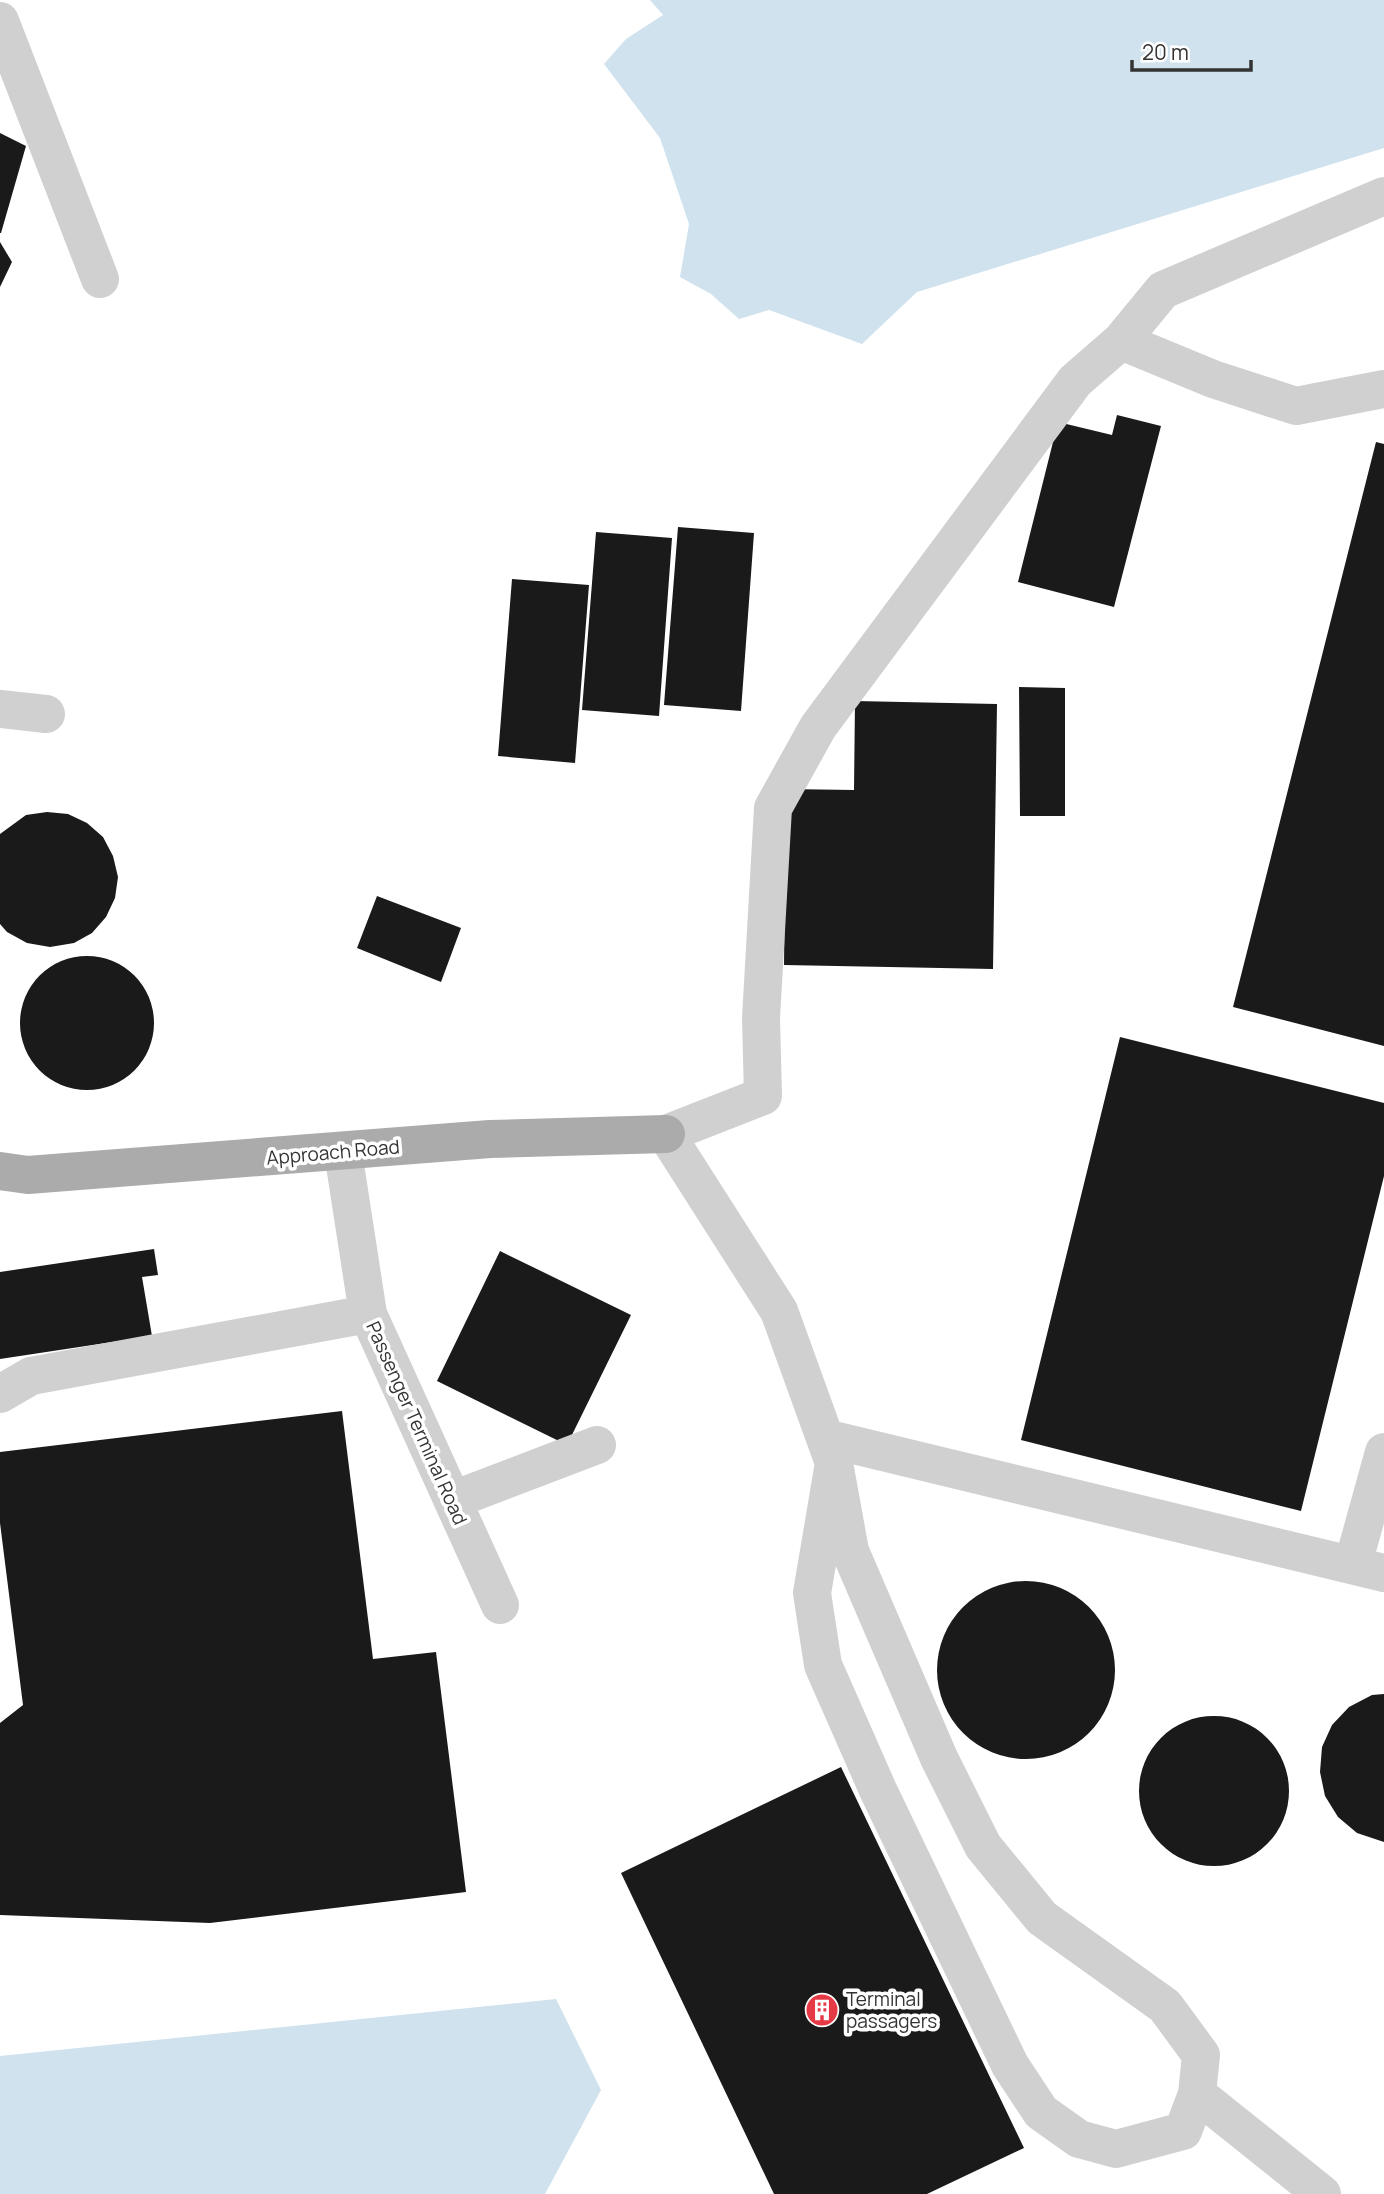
<svg xmlns="http://www.w3.org/2000/svg" width="1384" height="2194" font-family="Manrope,sans-serif">
<rect width="100%" height="100%" fill="#fff"/>
<path fill="#cfe2ee" d="M650,0H1384V148L917,292L862,344L769,310L739,319L711,294L680,277L689,224L660,138L604,64L626,39L663,15Z
M556,1999L601,2090L545,2194H0V2056Z"/>
<path fill="#1a1a1a" d="M0,133L26,146L1,233H0Z
M0,242L12,262L0,287Z
M1117,415L1161,426L1114,607L1018,582L1058,422L1112,435Z
M1376,442L1384,444V1046L1233,1007Z
M678,527L754,533L741,711L664,705Z
M596,532L672,538L659,716L582,710Z
M512,579L589,585L575,763L498,756Z
M1019,687L1065,688V816H1020Z
M855,701L997,704L993,969L784,965L786,789L854,790Z
M47,812L68,814L87,823L103,837L113,856L118,877L115,898L106,917L92,933L74,943L50,947L27,943L7,932L0,924V834L26,815Z
M377,896L461,928L441,982L357,948Z
M20 1023a67 67 0 1 1 134 0a67 67 0 1 1-134 0Z
M1120,1037L1384,1103V1176L1301,1511L1021,1440Z
M154,1249L158,1275L142,1277L152,1336L0,1359V1272Z
M500,1251L631,1315L567,1445L437,1381Z
M342,1411L373,1659L436,1652L466,1892L210,1923L0,1915V1723L23,1705L0,1523V1452Z
M937 1670a89 89 0 1 1 178 0a89 89 0 1 1-178 0Z
M1384,1694V1842L1357,1833L1338,1817L1325,1796L1320,1772L1322,1747L1332,1725L1349,1707L1372,1695Z
M1139 1791a75 75 0 1 1 150 0a75 75 0 1 1-150 0Z
M841,1767L1024,2148L927,2194H774L621,1873Z"/>
<g fill="none" stroke-linecap="round" stroke-linejoin="round">
<path stroke="#d0d0d0" stroke-width="38" d="M0,21L100,279
M1121,341L1213,379L1296,406L1384,389
M0,709L46,714
M343,1152L368,1314L500,1605
M0,1394L31,1376L368,1314
M825,1438L1384,1573
M834,1463L812,1593L823,1665L878,1790L1010,2065L1041,2112L1079,2139L1116,2149L1183,2131L1197,2094L1201,2055L1165,2006L1042,1918L983,1846L939,1758L850,1551L834,1463L779,1311L666,1134L763,1096L761,1018L773,808L818,727L1075,381L1121,341L1163,290L1384,196
M453,1500L597,1445
M1353,1564L1384,1452
M1197,2094L1322,2194"/>
<path stroke="#ababab" stroke-width="38" d="M0,1171L28,1175L490,1139L666,1134"/>
</g>
<defs>
<symbol id="building-disc" viewBox="-11 -11 22 22"><circle r="9.5" fill="#e63946" stroke="#fff"/><path d="M-4-6H4V6H1V3H-1V6H-4ZM-2.5-4.3h1.7v1.8h-1.7ZM.8-4.3h1.7v1.8H.8ZM-2.5-1h1.7V.8h-1.7ZM.8-1h1.7V.8H.8Z" fill="#fff"/></symbol>
</defs>
<g fill-rule="evenodd">
<use href="#building-disc" x="803" y="1991" width="38" height="38"/>
</g>
<g text-anchor="middle" dominant-baseline="central" stroke-width="7" stroke-linejoin="round" paint-order="stroke">
<g font-size="19" fill="#333" stroke="#fff">
<text transform="translate(333 1152) rotate(-5)">Approach Road</text>
<text transform="translate(417 1423) rotate(66)">Passenger Terminal Road</text>
</g>
<g font-size="19" fill="#333" stroke="#fff" text-anchor="start">
<text x="846" y="1999">Terminal<tspan x="846" dy="22">passagers</tspan></text>
</g>
</g>
<path d="M1132 60v10h119v-10" fill="none" stroke="#333333" stroke-width="3.5"/>
<text x="1142" y="60" font-size="21" fill="#333333" stroke="#ffffff" stroke-width="5" paint-order="stroke">20 m</text>
</svg>
